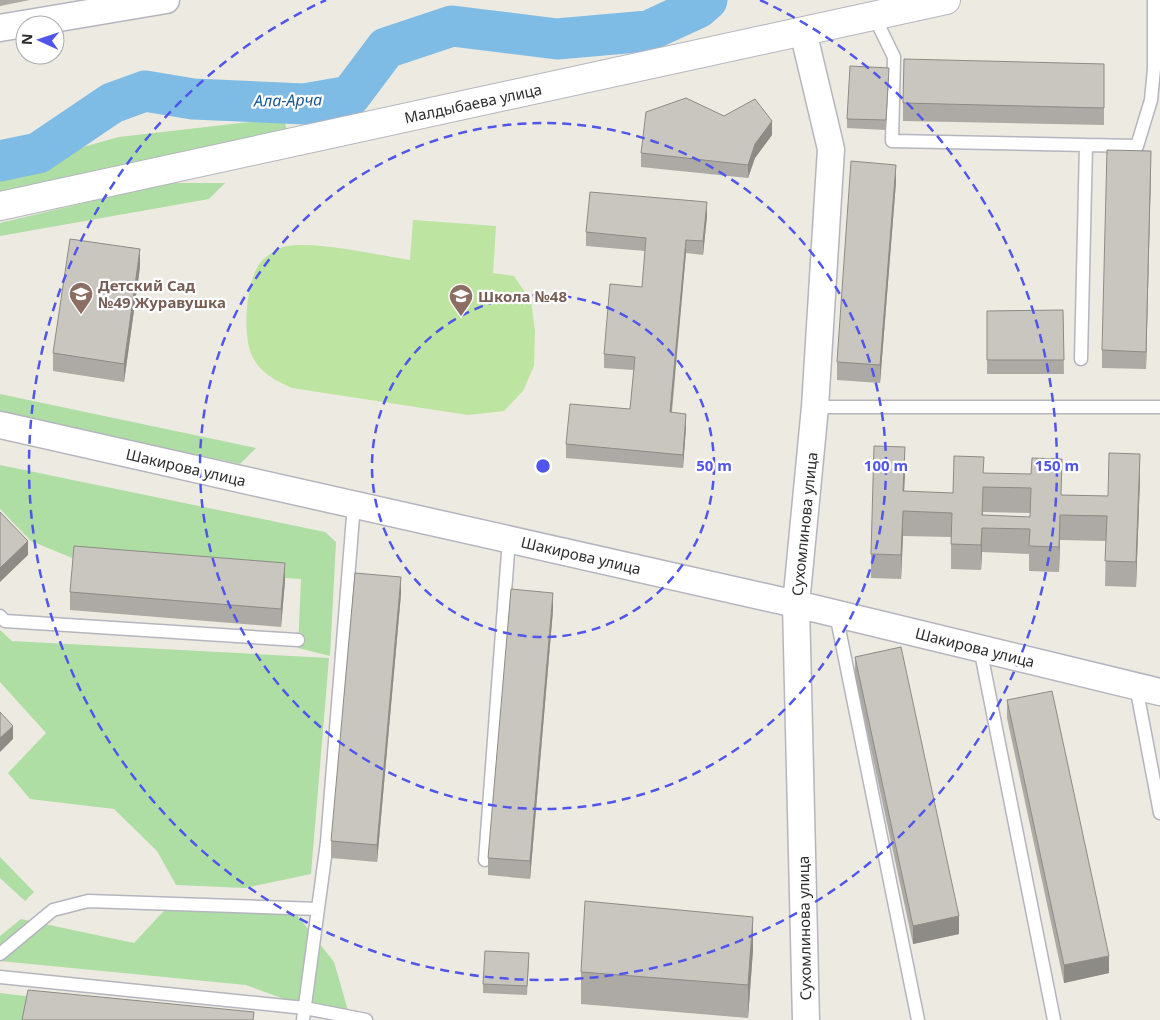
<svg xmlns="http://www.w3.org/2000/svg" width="1160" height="1020" font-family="'Noto Sans',sans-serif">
<rect width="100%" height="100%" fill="#edeae1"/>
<path fill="#aedea3" d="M284,118L287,131L0,193V170L119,137Z
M168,183H225L209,199L0,236V223Z
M0,394L256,448L240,464L0,413Z
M0,465L325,532L336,542L330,656L298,648L301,579L89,565L31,541L0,509Z
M0,630L12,641L329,658L311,874L245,888L176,885L157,851L114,809L30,799L8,773L46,733L0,682Z
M0,857L34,892L25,901L0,878Z
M175,899L297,915L334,962L349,1014L284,999L246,985L0,961V936L21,919L134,943Z
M0,993L41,998L36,1020H0Z"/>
<path fill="#bde4a0" d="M413,220L496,226L493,273L514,276L531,301L535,331L534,366L523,391L504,411L468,415L292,388C276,381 260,373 252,356C242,335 246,282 260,263C263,258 273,252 278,249C301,237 381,256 410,260Z"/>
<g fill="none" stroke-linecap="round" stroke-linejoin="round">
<path stroke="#7ebbe5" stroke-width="41" d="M0,161L38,153L112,103L145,91L193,99L304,104L350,96L386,48L452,26L557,39L648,31L698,8L707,0"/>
<defs>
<path id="service" d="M874,16L894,57L892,141L1086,145L1081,359
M1086,145L1137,146L1151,100L1154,69V0
M815,407H1160
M836,614L918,1020
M0,616L5,621L298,640
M980,648L1054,1020
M1136,686L1160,813
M485,860L509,539
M0,954L53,910L88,901L318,909
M0,977L305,1008L366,1020
M303,1020L327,842L354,504"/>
<path id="minor" d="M0,28L166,0
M803,31L831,149L815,407L796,604L806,1020
M0,425L796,604L1160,692"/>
<path id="tertiary" d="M0,206L946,0"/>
</defs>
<use href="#service" stroke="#b4b5bf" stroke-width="15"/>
<use href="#minor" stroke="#b4b5bf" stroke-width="29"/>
<use href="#tertiary" stroke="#b4b5bf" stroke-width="30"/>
<use href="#service" stroke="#fff" stroke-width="12"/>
<use href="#minor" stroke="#fff" stroke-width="26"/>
<use href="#tertiary" stroke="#fff" stroke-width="28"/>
</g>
<path fill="#adaaa5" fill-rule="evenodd" d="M0,0H30L0,6Z
M1104,64V125L903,121V103Z
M889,77L886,130L847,128V119Z
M724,116L772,135L755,158L748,178L641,167V153Z
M1151,168L1146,369L1102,368V350Z
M896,182L880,383L837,380V362Z
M707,216L703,255L686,253L672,412L686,427L683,468L566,458V444L630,409L634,370L604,368V354L642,287L645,251L586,246V232Z
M140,267L124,382L53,371V353Z
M1063,310L1064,374H987V311Z
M905,472L904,491L953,493L984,473L1062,495L1108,496L1140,479L1136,587L1105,586L1106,541L1060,540L1059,572L1029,571V554L982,552L981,570L951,569V537L903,536L901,579L871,578V554ZM983,512L1030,513V517L983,515Z
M285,581L281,627L70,610V592Z
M401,594L377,862L331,858V841Z
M553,610L530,879L488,875V858Z
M855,657L959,934L913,944L855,675Z
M1007,700L1109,973L1064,983L1007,718Z
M753,950L748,1018L581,1004V972Z
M529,962L527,995L483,993V984Z"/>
<path fill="#8d8b86" d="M772,121V135L755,158L748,178V165L755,144Z
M1151,151V168L1146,369V352Z
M896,165V182L880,383V365Z
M707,202V216L703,255V241Z
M686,240V253L670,426V412Z
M140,249V267L124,382V364Z
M686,414V427L683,468V455Z
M905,447V472L903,516V491Z
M1140,454V479L1136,587V562Z
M903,511V536L901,579V555Z
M1060,515V540L1059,572V547Z
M982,528V552L981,570V545Z
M28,541V555L0,582V568Z
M285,563V581L281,627V609Z
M401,577V594L377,862V845Z
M553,593V610L530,879V861Z
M13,726V739L0,752V738Z
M959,916V934L913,944V926Z
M753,917V950L748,1018V985Z
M1109,956V973L1064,983V965Z"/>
<path fill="#c9c6c0" stroke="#8d8b86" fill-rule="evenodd" d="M904,59L1104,64V108L903,103Z
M850,66L889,68L886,120L847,119Z
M686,98L724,116L755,99L772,121L755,144L748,165L641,153L646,112Z
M1107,150L1151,151L1146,352L1102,350Z
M851,161L896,165L880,365L837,362Z
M590,192L707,202L703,241L686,240L670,412L686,414L683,455L566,444L570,404L630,409L635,357L604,354L610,284L642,287L646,238L586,232Z
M70,239L140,249L124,364L53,353Z
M1063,310L1064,360H987V311Z
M874,446L905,447L903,491L953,493L954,456L984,457L983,473L1031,474L1032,458L1062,459L1061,495L1108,496L1109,453L1140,454L1136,562L1105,561L1107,516L1060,515L1059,547L1029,546L1030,529L982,528L981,545L951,544L952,513L903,511L901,555L871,554ZM983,487L1031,488L1030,517L982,515Z
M0,512L28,541L0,568Z
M74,546L285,563L281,609L70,592Z
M355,573L401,577L377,845L331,841Z
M511,589L553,593L530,861L488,858Z
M901,647L959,916L913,926L855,657Z
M1052,691L1109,956L1064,965L1007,700Z
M0,712L13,726L0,738Z
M585,901L753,917L748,985L581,972Z
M485,951L529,953L527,986L483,984Z
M28,990L254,1012L253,1020H22Z"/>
<g fill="none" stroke="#5056eb" stroke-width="2.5" stroke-dasharray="9 6">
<circle cx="543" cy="466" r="171"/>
<circle cx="543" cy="466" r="343"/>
<path d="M760 0A514 514 0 1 1 326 0"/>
</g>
<defs>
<symbol id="school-pin" viewBox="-11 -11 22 30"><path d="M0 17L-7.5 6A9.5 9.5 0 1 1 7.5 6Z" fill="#8d6e63" stroke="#fff"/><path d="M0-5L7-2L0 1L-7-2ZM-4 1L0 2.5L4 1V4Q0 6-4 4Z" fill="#fff"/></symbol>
</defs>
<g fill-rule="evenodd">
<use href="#school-pin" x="67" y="280" width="28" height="38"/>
<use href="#school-pin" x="447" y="282" width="28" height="38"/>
</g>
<g text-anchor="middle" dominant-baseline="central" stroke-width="4.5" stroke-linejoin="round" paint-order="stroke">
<g font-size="15" fill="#2d2d2d" stroke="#fff">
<text transform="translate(473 103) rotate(-12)">Малдыбаева улица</text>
<text transform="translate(186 467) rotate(13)">Шакирова улица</text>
<text transform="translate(804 524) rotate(-84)">Сухомлинова улица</text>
<text transform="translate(581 555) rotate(13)">Шакирова улица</text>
<text transform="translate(975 647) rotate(14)">Шакирова улица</text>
<text transform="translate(804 928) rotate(-91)">Сухомлинова улица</text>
</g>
<g font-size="15" font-weight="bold" fill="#785e54" stroke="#fff" text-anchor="start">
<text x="98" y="285">Детский Сад<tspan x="98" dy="17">№49 Журавушка</tspan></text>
<text x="478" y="296">Школа №48</text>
</g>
<g font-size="16" font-style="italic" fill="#1a5894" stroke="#fff">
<text transform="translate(288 100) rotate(-1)">Ала-Арча</text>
</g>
</g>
<circle cx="543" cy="466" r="8" fill="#5056eb" stroke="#fff" stroke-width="2.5"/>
<g font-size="15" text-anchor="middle" font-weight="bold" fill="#5056eb" stroke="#fff" stroke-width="4.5" stroke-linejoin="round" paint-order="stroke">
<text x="714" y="471">50 m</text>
<text x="886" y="471">100 m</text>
<text x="1057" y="471">150 m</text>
</g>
<g transform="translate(40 40) rotate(273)"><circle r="24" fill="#ffffff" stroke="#ababab"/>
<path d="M0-4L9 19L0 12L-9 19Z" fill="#5056eb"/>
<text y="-8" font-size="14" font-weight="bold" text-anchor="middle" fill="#2d2d2d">N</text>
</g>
</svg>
